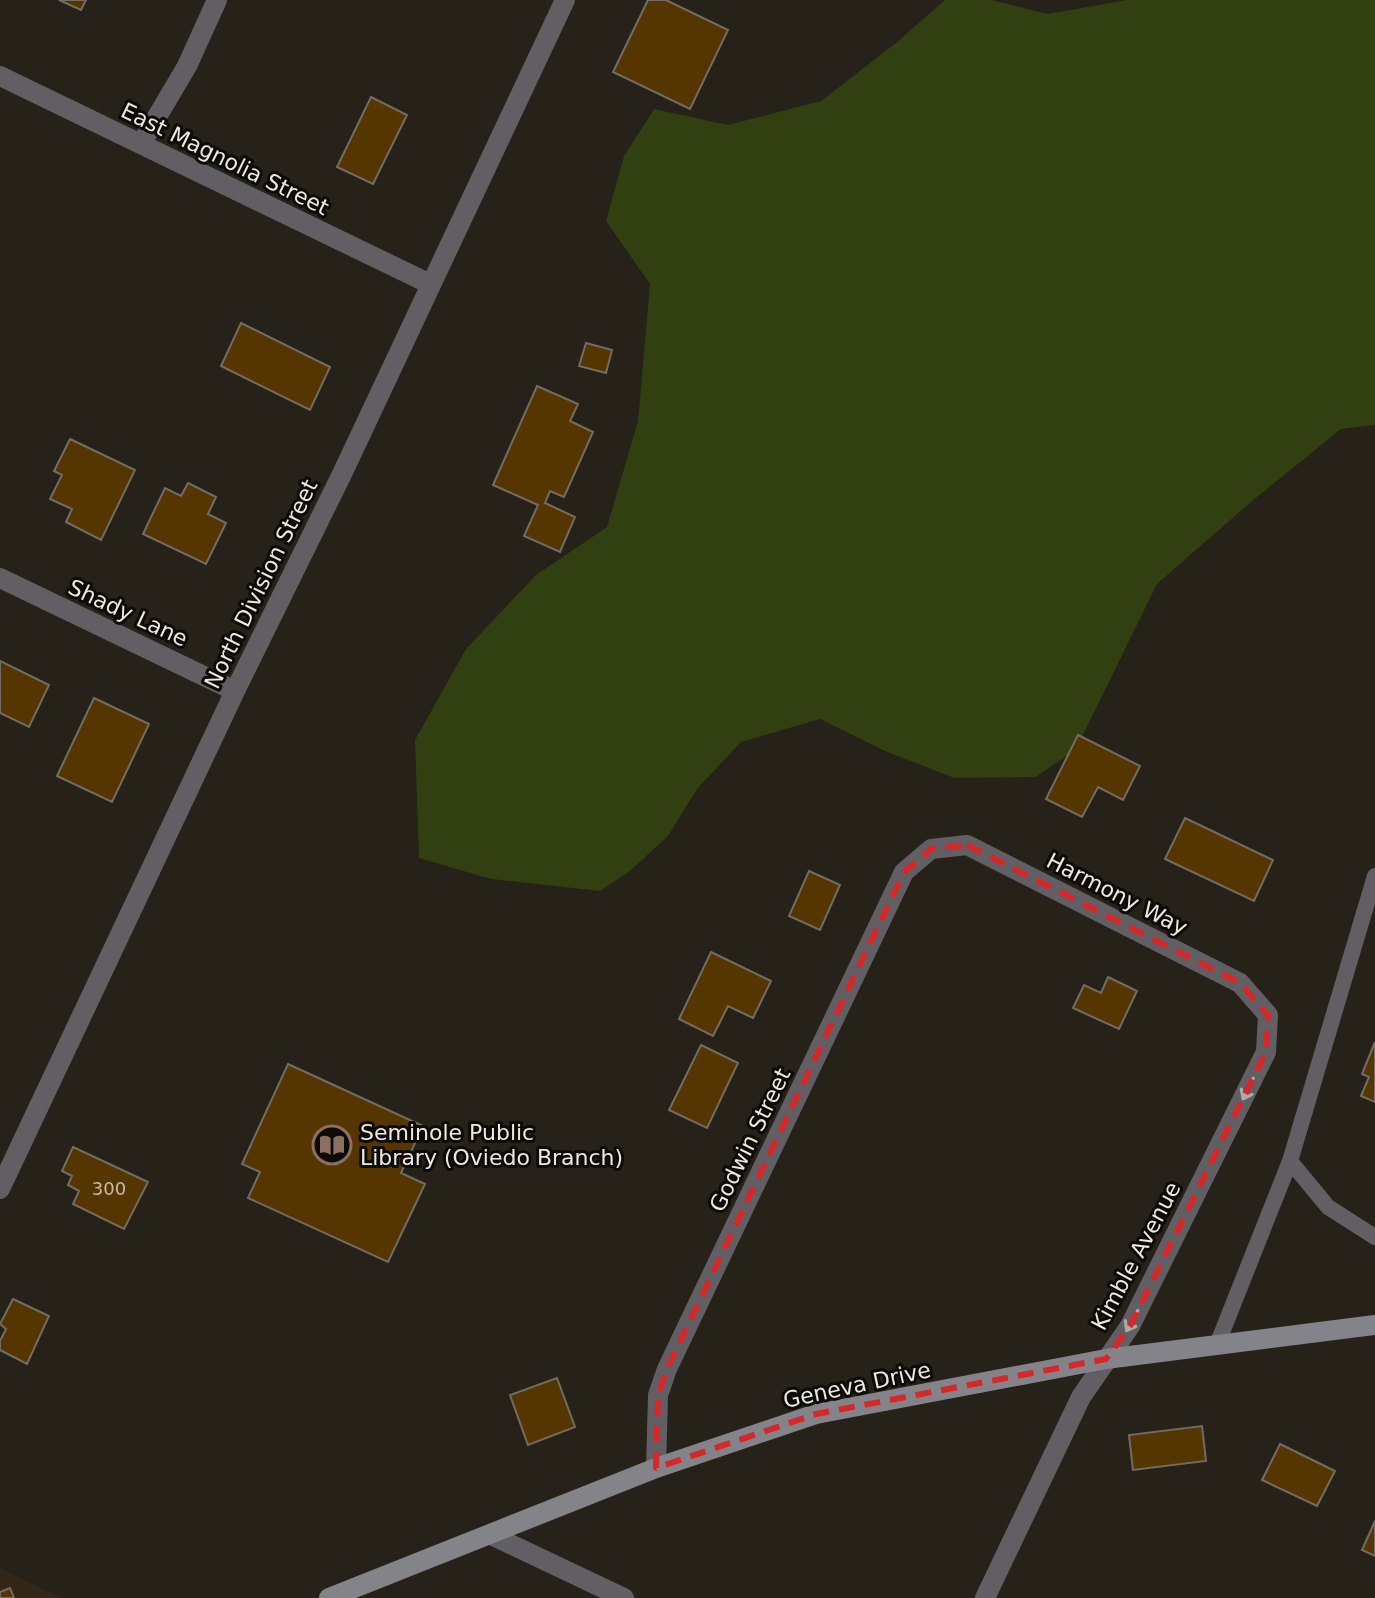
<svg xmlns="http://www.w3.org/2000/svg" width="1375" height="1598" font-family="'DejaVu Sans',sans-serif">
<rect width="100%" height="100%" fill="#262119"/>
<path fill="#332619" d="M0,1568L62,1598H0Z"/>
<path fill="#323f11" d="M945,0H992L1047,14L1127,0H1375V425L1341,429L1252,501L1157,584L1076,749L1036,777L954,778L885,751L820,719L741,742L697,789L668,836L630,871L600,891L491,879L419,858L415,740L466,649L536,575L607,527L638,421L650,284L606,221L624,156L654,109L728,125L821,101L896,43Z"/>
<path fill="#553600" stroke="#736c63" stroke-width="2" d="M59,0H86L81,10Z
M648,0H666L728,30L690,109L613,72Z
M371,97L407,115L373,184L337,167Z
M241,323L330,367L310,410L221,366Z
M586,343L612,350L606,373L579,366Z
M537,386L578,404L570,421L593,432L564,497L550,491L545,503L575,517L560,552L524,536L538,505L493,485Z
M70,439L135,470L101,540L66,522L72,509L50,499L62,475L54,471Z
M188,483L216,497L208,514L226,523L206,564L143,534L165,488L181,496Z
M0,661L49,685L29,727L0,713Z
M94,698L149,724L112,802L57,776Z
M1078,735L1140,766L1123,800L1098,787L1082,817L1046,799Z
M1185,818L1273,860L1254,901L1165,859Z
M809,871L840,885L820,930L789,916Z
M711,952L771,981L753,1018L728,1006L713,1036L679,1019Z
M1108,977L1137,991L1119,1029L1073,1008L1084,985L1101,993Z
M1375,1042V1102L1361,1096L1369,1077L1362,1074Z
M701,1045L738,1063L707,1128L669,1110Z
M288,1064L423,1126L401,1173L425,1184L388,1262L248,1198L260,1172L242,1164Z
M73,1147L148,1182L124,1229L73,1204L79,1191L68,1185L72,1176L62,1171Z
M13,1299L49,1316L27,1364L0,1350V1341L6,1329L0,1324Z
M557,1378L575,1427L528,1445L510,1395Z
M1202,1426L1206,1461L1133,1470L1129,1435Z
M1280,1444L1335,1471L1317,1506L1262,1480Z
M1375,1521V1556L1362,1550Z
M10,1588L14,1598H0V1592Z"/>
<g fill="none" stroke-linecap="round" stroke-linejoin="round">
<path stroke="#615f64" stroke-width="16" d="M1290,1161L1328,1207L1375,1237
M1217,1345L1290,1161L1375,876"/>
<path stroke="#615f64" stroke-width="20" d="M141,144L187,66L217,0
M0,578L235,691
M656,1468L658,1395L667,1369L904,872L931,849L967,845L1240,983L1268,1015L1266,1052L1130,1326L1081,1397L985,1598
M491,1535L624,1598"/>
<path stroke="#615f64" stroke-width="20" d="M0,76L430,284
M0,1189L235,691L342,474L565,0"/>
<path stroke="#85838a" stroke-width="20" d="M329,1598L656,1468L816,1414L1106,1359L1375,1325"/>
</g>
<defs><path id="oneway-shaft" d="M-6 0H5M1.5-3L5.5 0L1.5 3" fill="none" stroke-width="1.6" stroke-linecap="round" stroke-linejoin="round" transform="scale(2)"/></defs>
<g stroke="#adaaaa">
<use href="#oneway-shaft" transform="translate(1248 1089) rotate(116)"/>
<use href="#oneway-shaft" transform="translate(1132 1321) rotate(119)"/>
</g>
<path fill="none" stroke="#d62828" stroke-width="6" stroke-dasharray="16 10" stroke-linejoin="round" d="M967,845L1240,983L1268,1015L1266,1052L1130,1326L1106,1359L816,1414L656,1468L658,1395L667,1369L904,872L931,849Z"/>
<defs>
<symbol id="library-ring" viewBox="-11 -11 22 22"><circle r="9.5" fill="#0d0b07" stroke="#8d6e63" stroke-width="1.5"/><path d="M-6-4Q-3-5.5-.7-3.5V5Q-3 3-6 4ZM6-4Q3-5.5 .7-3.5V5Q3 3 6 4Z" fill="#8d6e63"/></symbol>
</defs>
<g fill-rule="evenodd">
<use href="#library-ring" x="310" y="1123" width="44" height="44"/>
</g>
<g text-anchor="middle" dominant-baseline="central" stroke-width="6" stroke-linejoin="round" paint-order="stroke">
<g font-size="18" fill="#c6bcaa">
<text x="109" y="1188">300</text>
</g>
<g font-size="22" fill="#ece8e3" stroke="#0d0b07">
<text transform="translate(225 159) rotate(26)">East Magnolia Street</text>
<text transform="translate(261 584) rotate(-64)">North Division Street</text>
<text transform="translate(128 613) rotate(25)">Shady Lane</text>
<text transform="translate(1117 894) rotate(27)">Harmony Way</text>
<text transform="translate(750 1140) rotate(-64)">Godwin Street</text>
<text transform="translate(1136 1256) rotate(-62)">Kimble Avenue</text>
<text transform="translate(857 1385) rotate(-12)">Geneva Drive</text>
</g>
<g font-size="22" fill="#ece8e3" stroke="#0d0b07" text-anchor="start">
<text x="360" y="1132">Seminole Public<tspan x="360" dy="25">Library (Oviedo Branch)</tspan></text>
</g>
</g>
</svg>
